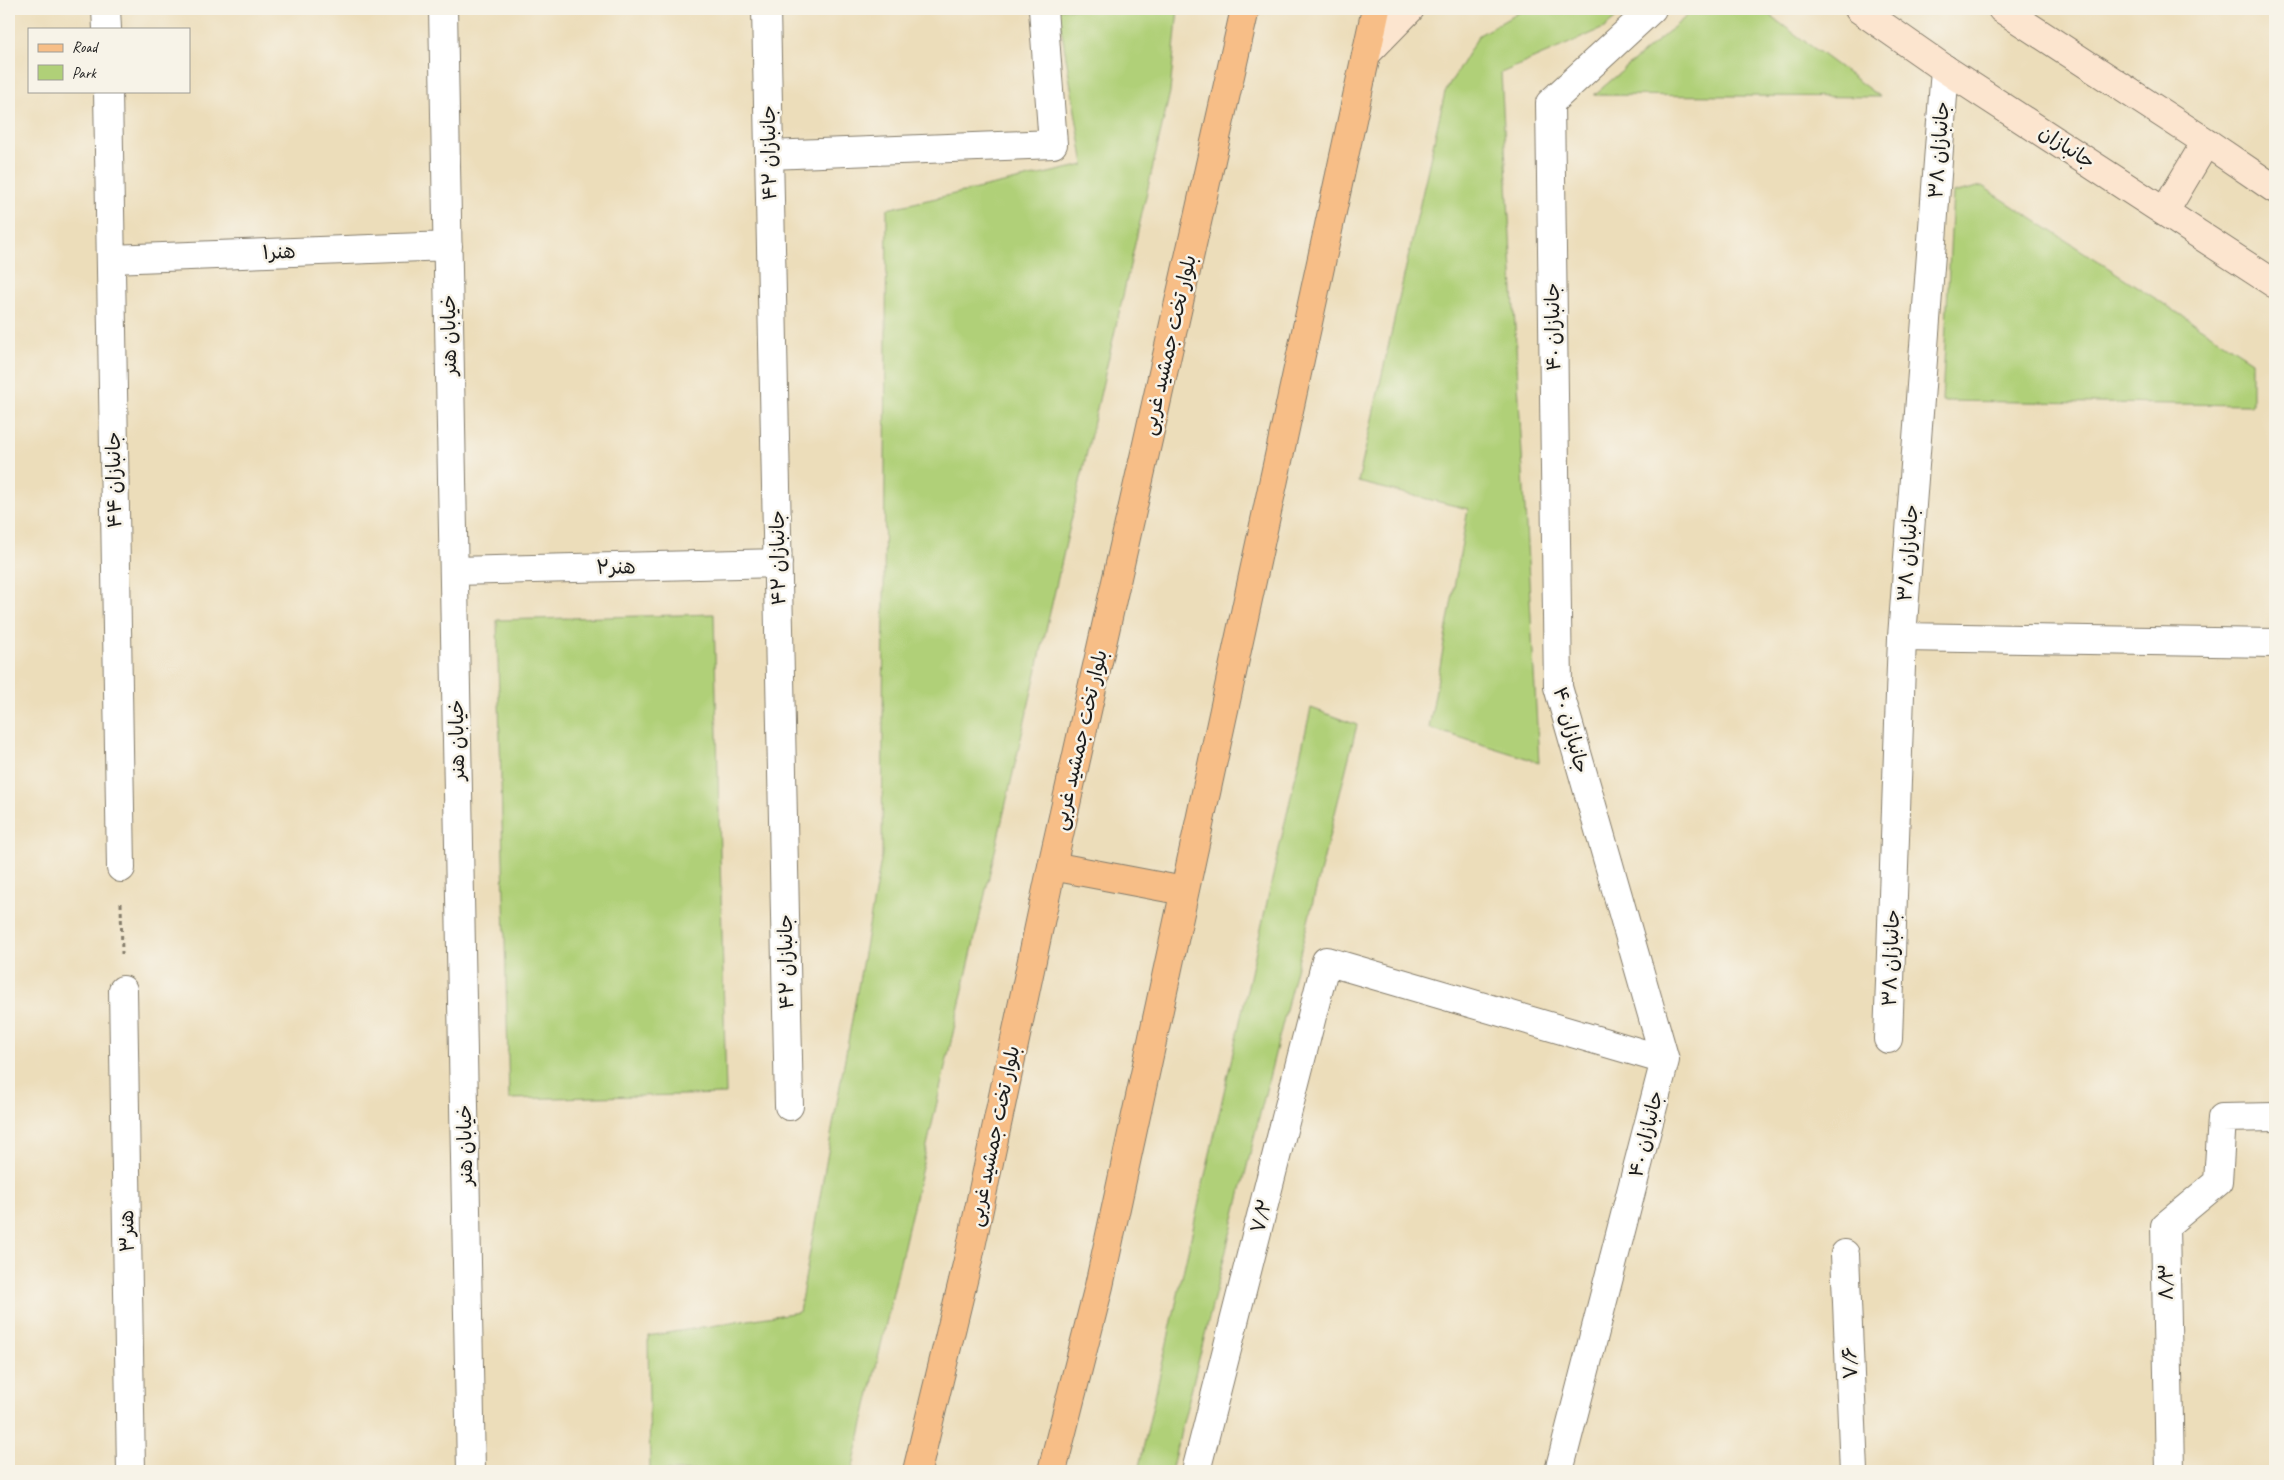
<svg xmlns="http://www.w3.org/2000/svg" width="2284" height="1480" font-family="Caveat,'Playpen Sans Arabic',sans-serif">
<rect width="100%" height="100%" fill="#f7f3e8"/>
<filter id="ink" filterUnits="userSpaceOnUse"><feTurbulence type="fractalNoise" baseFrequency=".02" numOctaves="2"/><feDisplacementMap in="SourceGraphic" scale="10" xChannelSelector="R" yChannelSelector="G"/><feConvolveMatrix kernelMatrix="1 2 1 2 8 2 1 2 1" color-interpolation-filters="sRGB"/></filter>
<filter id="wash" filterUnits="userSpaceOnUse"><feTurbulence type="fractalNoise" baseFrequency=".0096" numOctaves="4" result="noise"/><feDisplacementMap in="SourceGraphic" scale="20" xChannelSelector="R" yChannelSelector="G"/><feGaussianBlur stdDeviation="1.12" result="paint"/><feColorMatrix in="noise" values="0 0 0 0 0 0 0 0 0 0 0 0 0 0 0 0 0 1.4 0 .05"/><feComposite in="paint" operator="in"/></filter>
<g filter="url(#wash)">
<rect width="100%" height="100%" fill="#ecddba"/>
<path fill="#b0d078" stroke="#66764a" d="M1058,9H1178L1170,92L852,1471H650L648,1336L799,1312L882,854L887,209L1084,165Z
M1525,9H1627L1604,28L1501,73L1539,762L1429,728L1468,509L1358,482L1445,92L1479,35Z
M1695,9H1761L1880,97L1594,95Z
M1982,186L2252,361V405L1942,401L1953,193Z
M714,614L726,1094L509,1099L497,620Z
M1311,708L1357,725L1171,1471H1138Z"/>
</g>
<g filter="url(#ink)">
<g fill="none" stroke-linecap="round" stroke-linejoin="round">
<defs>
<path id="street" d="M106,9L107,29
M443,9L471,1471
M766,9L789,1106
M108,91L121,868
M769,155L1053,144L1043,9
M111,259L448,246
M454,571L778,563
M1902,637L2275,643
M123,990L131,1471
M1888,1039L1902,637L1945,69
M1845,1254L1854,1471
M1196,1471L1326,961L1665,1060
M1559,1471L1665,1060L1558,687L1550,103L1652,9
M2170,1471L2165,1226L2218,1182L2222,1118L2275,1117"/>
<path id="secondary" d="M1859,9L1945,69L2275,284
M2002,9L2206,142L2275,189
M1367,53L1410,9
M2165,211L2206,142"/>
<path id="primary" d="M1052,866L1184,891
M917,1471L969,1256L1052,866L1245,9
M1052,1471L1099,1286L1376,9"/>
</defs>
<use href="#street" stroke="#847c6b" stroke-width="30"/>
<use href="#secondary" stroke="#847c6b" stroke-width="30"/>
<use href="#primary" stroke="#847c6b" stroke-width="30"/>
<path stroke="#847c6b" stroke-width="3" stroke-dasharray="4 4" stroke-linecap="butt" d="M121,903L122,954"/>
<use href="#street" stroke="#fff" stroke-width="28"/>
<use href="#secondary" stroke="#fce5cf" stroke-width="28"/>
<use href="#primary" stroke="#f7be87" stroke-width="28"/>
</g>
</g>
<g text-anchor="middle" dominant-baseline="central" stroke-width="5" stroke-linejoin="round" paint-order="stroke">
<g font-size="20" fill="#1c1c1c" stroke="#f7f3e8">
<text transform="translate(2067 147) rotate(33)">جانبازان</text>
<text transform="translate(1939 150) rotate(-86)">۳۸ جانبازان</text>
<text transform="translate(769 153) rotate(-91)">۴۲ جانبازان</text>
<text transform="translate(279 252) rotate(-2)">هنر۱</text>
<text transform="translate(1553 327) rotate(-91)">۴۰ جانبازان</text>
<text transform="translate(449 335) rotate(-91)">خیابان هنر</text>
<text transform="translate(1169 345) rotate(-77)">بلوار تخت جمشید غربی</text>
<text transform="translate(114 480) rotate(-91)">۴۴ جانبازان</text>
<text transform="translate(1908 553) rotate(-86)">۳۸ جانبازان</text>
<text transform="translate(778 558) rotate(-91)">۴۲ جانبازان</text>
<text transform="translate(616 567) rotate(-1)">هنر۲</text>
<text transform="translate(1571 730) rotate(75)">۴۰ جانبازان</text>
<text transform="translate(457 740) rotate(-91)">خیابان هنر</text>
<text transform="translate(1080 740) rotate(-77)">بلوار تخت جمشید غربی</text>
<text transform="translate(1891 958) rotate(-88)">۳۸ جانبازان</text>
<text transform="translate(786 962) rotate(-91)">۴۲ جانبازان</text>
<text transform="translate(1646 1134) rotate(-76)">۴۰ جانبازان</text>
<text transform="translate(994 1136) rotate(-78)">بلوار تخت جمشید غربی</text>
<text transform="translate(465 1145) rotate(-91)">خیابان هنر</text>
<text transform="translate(1261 1216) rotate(-76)">۷/۲</text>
<text transform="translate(127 1231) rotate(-91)">هنر۳</text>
<text transform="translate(2166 1282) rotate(-91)">۸/۳</text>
<text transform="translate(1850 1363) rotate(-92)">۷/۶</text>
</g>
</g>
<rect width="2284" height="1480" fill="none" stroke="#f7f3e8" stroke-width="30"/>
<rect x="28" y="28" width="162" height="65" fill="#f7f3e8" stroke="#9f9d96"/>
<rect x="38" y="44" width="25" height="8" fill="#f7be87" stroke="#9f9d96"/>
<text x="72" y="52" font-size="15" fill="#1c1c1c">Road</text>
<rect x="38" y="65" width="25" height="15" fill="#b0d078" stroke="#9f9d96"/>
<text x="72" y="78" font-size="15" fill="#1c1c1c">Park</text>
</svg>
